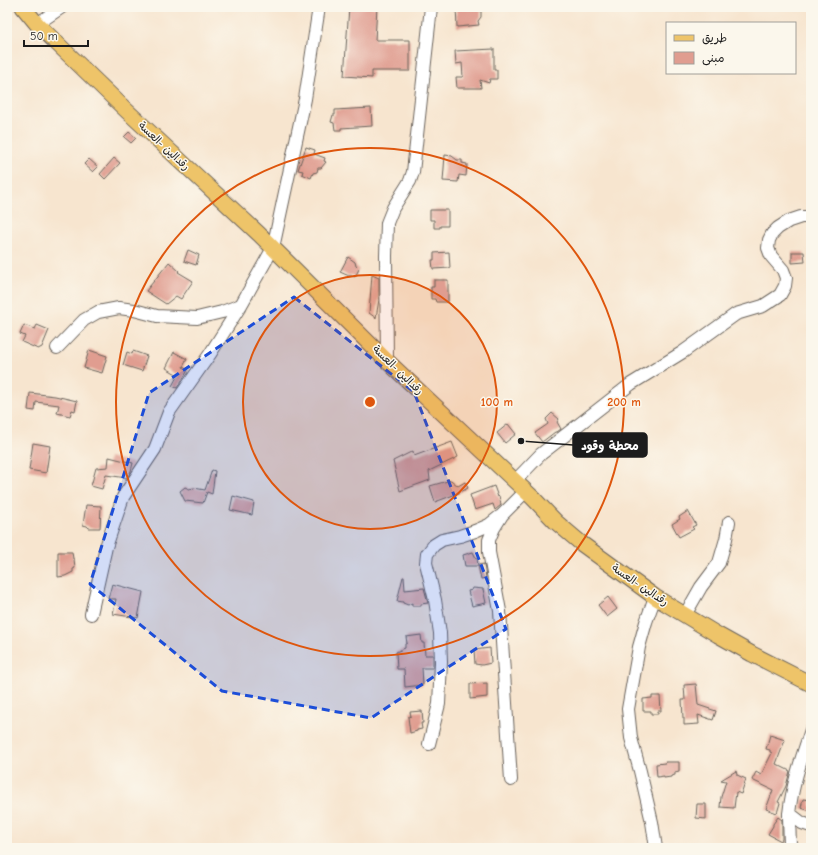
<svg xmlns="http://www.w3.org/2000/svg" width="818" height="855" font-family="'Comic Neue','Playpen Sans Arabic',sans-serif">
<rect width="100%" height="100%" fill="#fbf7ec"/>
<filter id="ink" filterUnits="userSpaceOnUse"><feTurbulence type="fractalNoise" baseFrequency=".025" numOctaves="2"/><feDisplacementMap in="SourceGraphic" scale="8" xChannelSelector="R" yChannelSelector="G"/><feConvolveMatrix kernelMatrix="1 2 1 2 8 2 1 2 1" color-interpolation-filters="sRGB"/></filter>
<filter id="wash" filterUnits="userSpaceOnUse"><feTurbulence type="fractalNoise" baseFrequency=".012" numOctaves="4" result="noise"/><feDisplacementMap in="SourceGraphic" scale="16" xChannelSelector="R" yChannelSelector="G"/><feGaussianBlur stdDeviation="0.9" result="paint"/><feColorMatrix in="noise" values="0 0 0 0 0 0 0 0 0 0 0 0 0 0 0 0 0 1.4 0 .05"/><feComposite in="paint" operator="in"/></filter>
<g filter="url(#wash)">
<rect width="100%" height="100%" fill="#f7e5cf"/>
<g id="blocks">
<path fill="#e09d90" d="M349,7H377L375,40H410V71H372V78L344,76Z
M456,7H481V17L478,21L479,25L457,27Z
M494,49V70H497V79H490L489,83L480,80L481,88H457L456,77H463L462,63L456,64L455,51Z
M371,108L372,126L341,128V130H335L334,123L331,122L333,115H335V110Z
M129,132L136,138L131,143L124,137Z
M306,147L315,150L314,154L325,158L324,161L326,162L321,168H318L317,172L313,173L311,178L302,174L303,171L298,170Z
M445,155L452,156L457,160H462V163L467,164L466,176L459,175L458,182L443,181Z
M114,158L120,163L105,179L100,174Z
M89,159L98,167L93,172L84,164Z
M430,210H448V226H440V228H434V220H430Z
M188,250L199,255L196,265L184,261Z
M449,252L450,268L433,269L432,260H434V253Z
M792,252H804L805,262L792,263Z
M348,257L355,262L356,266L359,269L355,277L351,275L349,276L340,272Z
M169,262L179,271L178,272L193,281L181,299L176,296L166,304L146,291Z
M372,275L379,278V299L376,318L369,313Z
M434,280H448V302H436L435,299H431V287H434Z
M24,325L35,329L37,325L49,330L42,347L38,349L22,342L25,336L20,334Z
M89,350L107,356L102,373L84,368Z
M133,351L147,356L142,371L123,365L127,352L132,354Z
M174,352L187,359L183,367L188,370L184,377L177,388L172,386L178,375L166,368Z
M30,393L55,396L77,401L75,411L72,410L70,416L57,413L59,405L36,402L35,411L28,410Z
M552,413L559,419L557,422L561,429L557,432H555L542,442L535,433L548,424L546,419Z
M508,424L516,434L505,443L497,433Z
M452,442L458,457L429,471L430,480L400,491L393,461L413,451L414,456Z
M33,443L50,446L46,473L29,470Z
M109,457L133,463L131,471L127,478L106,475L102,489L91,486L96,468L108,467Z
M212,470L215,471L212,494L207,492L203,503L185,501L180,491L185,487L189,489L194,488L205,490Z
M451,480L458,486L465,482L468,488L459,493L435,502L430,486Z
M494,486L498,497L499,496L501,505L495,510L493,504L475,510L470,495Z
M233,496L254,502L252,515L230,510Z
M86,505L101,506L100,528H89L87,526L83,525Z
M688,511L696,525L692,527L694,529L679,537L672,524L680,519L679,517Z
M58,552H72L73,559H74L75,568L73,569V572L65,576L58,577Z
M473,552L476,558H477L478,566H465L463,555Z
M484,564L486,578L481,579L478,565Z
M403,577H404L405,590L424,588L428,603L421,604V606H412V603L408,605L403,603V602L397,601Z
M112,584L143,592L138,618L113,614L116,599H108Z
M473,588L483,589L486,603L472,606L468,591L472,590Z
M608,597L617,609L607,617L598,605Z
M421,635L422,643H424L425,655H433V668H422L423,685L405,687L404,669H397L396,652L405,648V644L407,643L406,637Z
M490,648L491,663L482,665L475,664L474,650Z
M487,683V697L470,699V684Z
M696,684L698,705L716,711L713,720L698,715L699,724L684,725V718H683L682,700H685L684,685Z
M652,696H660L661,711H658V714H651V711H643V699L652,698Z
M422,711L423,723H421L422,729L417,730V731L410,733L408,717L411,716L410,712Z
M770,735L785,740L776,764L790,771L786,786L778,802L780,803L777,813L766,809L773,790L752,780L756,772L761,775L772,753L770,752V750L766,749Z
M665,762H679V771L675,772V775L671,776V777L664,778V776L657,777L656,764L665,763Z
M736,771L737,775L746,779L741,794L736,792L734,808L720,807L721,797L726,781L721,780Z
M803,799L811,800V811L801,808Z
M697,804H706V819L696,818Z
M778,817L782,820V839L781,841L768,834L773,826V824Z"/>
</g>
</g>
<g filter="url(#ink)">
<use href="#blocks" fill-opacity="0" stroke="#69625b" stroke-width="1"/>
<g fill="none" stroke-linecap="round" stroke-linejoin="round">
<defs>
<path id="minor" d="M37,24L62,7
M57,348L84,320L98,312L119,308L134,310L157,316L197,318L222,312L241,305
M387,361L386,256L387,223L393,208L410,181L413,172L431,7
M515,481L541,454L631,384L683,352L736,314L763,306L780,295L785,286L786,278L783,270L771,256L768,248L769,240L772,234L778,228L789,221L801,217H811
M655,597L646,622L639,647L628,709L631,738L640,771L652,822L656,848
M91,614L106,547L123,497L155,449L169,412L210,354L241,305L273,248L305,99L319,7
M685,615L701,587L719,563L726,539L729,522
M429,744L439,704L441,662L440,633L435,600L426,563L427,554L434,545L442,540L460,536L475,531L489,525L499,517
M511,780L500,611L489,552V540L494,528L502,515L526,491
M789,813L802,823L811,826
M790,848C790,837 789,825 789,814C792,785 802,757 811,730"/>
<path id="major" d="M23,7L37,24L127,111L259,234L387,361L533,498L556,522L582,544L655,597L718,635L752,654L811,684"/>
</defs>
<use href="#minor" stroke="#69625b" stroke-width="14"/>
<use href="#major" stroke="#69625b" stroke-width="17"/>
<use href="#minor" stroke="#fff" stroke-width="12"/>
<use href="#major" stroke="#eec469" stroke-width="15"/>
</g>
</g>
<path fill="#1d4ed8" fill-opacity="0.2" stroke="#1d4ed8" stroke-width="3" stroke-dasharray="8 5" stroke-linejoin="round" d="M294,297L414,392L506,629L371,718L222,691L90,584L149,393Z"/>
<circle cx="370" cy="402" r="127" fill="#de560d" fill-opacity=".12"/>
<g fill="none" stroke="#de560d" stroke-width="2">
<circle cx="370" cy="402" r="127"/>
<circle cx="370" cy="402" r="254"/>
</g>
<g text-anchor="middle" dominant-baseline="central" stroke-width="3" stroke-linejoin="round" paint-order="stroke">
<g font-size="11" fill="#1c1c1c" stroke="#fbf7ec">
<text transform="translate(164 146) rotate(43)">رقدالين -العسة</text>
<text transform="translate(398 370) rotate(44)">رقدالين -العسة</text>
<text transform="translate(640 585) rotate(34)">رقدالين -العسة</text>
</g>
</g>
<circle cx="370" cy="402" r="6" fill="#de560d" stroke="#fbf7ec" stroke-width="2"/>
<g font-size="12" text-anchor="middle" font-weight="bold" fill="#de560d" stroke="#fbf7ec" stroke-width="3" stroke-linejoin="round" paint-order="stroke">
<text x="497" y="406">100 m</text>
<text x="624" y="406">200 m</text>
</g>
<path fill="none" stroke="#1c1c1c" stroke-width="1.5" d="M521 441L573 445"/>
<circle fill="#1c1c1c" stroke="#fbf7ec" stroke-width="1.5" cx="521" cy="441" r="4"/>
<rect fill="#1c1c1c" stroke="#1c1c1c" stroke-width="1.5" x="573" y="433" width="74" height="24" rx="4"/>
<g font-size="12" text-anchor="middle" font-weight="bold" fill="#fff">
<text x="610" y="450">محطة وقود</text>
</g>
<rect width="818" height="855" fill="none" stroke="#fbf7ec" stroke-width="24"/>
<rect x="666" y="22" width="130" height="52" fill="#fbf7ec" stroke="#a29f99"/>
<rect x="674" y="35" width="20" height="6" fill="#eec469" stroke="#a29f99"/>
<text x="702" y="42" font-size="12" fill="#1c1c1c">طريق</text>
<rect x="674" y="52" width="20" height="12" fill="#e09d90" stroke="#a29f99"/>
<text x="702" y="62" font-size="12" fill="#1c1c1c">مبنى</text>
<path d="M24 40v6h64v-6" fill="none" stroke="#1c1c1c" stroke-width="2"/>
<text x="30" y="40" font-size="12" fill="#1c1c1c" stroke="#fbf7ec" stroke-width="3" paint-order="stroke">50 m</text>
</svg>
